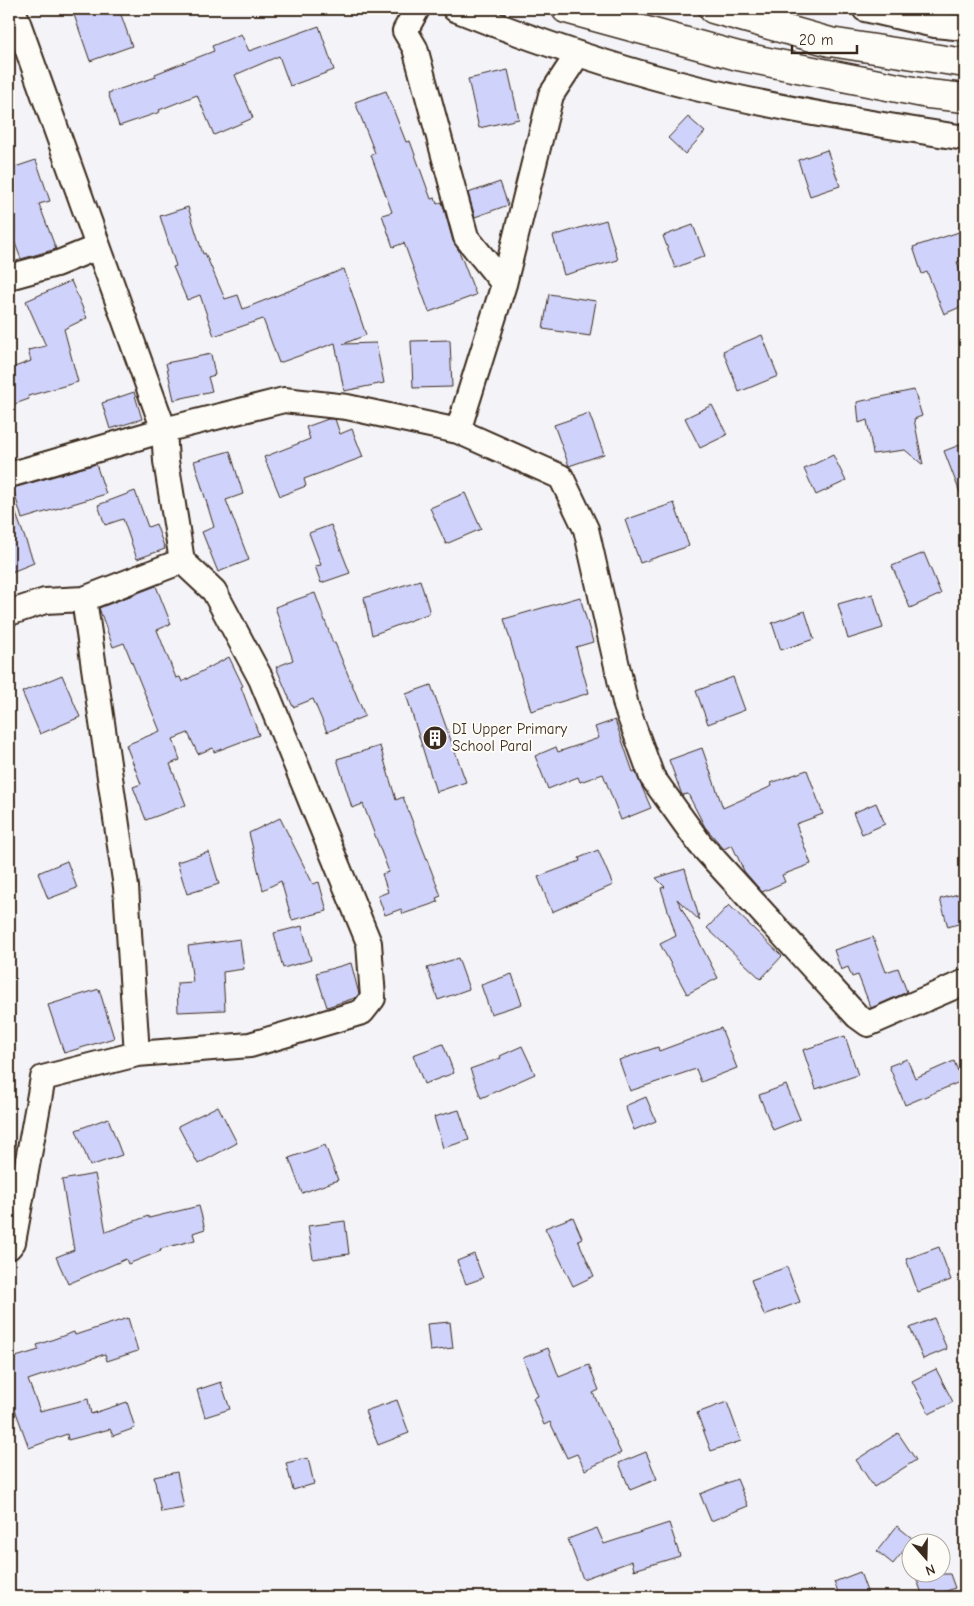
<svg xmlns="http://www.w3.org/2000/svg" width="974" height="1606" font-family="'Comic Neue',sans-serif">
<rect width="100%" height="100%" fill="#f4f4f8"/>
<filter id="ink" filterUnits="userSpaceOnUse"><feTurbulence type="fractalNoise" baseFrequency=".02" numOctaves="2"/><feDisplacementMap in="SourceGraphic" scale="10" xChannelSelector="R" yChannelSelector="G"/><feConvolveMatrix kernelMatrix="1 2 1 2 8 2 1 2 1" color-interpolation-filters="sRGB"/></filter>
<g filter="url(#ink)">
<path fill="#cfd2fa" stroke="#3b2a1e" d="M72,9H119L132,46L90,61Z
M319,26L334,70L290,86L279,56L235,75L253,118L214,135L197,95L159,110L160,112L119,126L108,93L156,77L155,74L214,51L212,46L241,34L249,51Z
M508,70L519,119L479,128L468,79Z
M386,91L406,142L410,141L431,199L435,198L437,204L442,202L453,241L459,251L476,295L429,312L404,243L393,247L382,215L392,212L371,155L375,153L355,102Z
M688,117L705,132L685,154L668,138Z
M827,150L840,186L810,196L798,160Z
M36,160L50,201L39,204L56,249L21,259L10,230L15,228L9,211V169Z
M500,182L508,205L475,217L468,193Z
M188,207L203,254L205,253L225,299L238,295L243,309L344,269L366,335L343,344L376,343L384,383L344,391L335,343L279,363L263,319L214,336L200,295L187,300L173,267L176,266L160,216Z
M606,220L618,260L564,275L553,236Z
M693,225L705,256L675,268L663,236Z
M959,232L965,250V260L957,262L965,284V305L944,314L927,272L922,274L913,247Z
M71,281L87,318L64,329L78,382L28,396L29,399L9,406V369L31,361L28,350L46,346L26,301Z
M549,294L596,301L590,336L543,329Z
M762,335L778,376L739,392L723,351Z
M450,340L452,387L413,388L411,341Z
M211,354L215,375L208,377L212,391L174,400L166,363Z
M914,390L922,416L914,419L923,465L905,450L873,454L867,420L859,423L857,402Z
M134,392L142,419L110,429L102,403Z
M712,405L727,435L700,448L685,418Z
M589,413L604,454L569,466L554,425Z
M328,419H335L340,434L352,429L363,457L304,479L306,486L280,496L264,457L310,439L306,427Z
M965,443V502L964,503L944,451Z
M230,451L243,494L226,500L249,560L218,572L202,532L214,527L194,461Z
M833,455L846,481L816,495L804,469Z
M96,464L106,494L22,519L13,488Z
M135,491L148,527L156,524L165,549L137,559L123,519L105,525L98,505Z
M465,493L481,529L446,544L430,508Z
M11,500L34,563L9,573V501Z
M674,503L689,546L640,563L625,520Z
M331,525L350,573L321,583L315,566L321,565L309,533Z
M924,553L941,594L910,608L892,566Z
M420,580L430,613L372,635L364,598Z
M156,586L171,624L157,630L176,678L180,677L182,682L229,657L243,686L241,687L259,735L214,752L213,748L198,754L188,733L173,739L180,760L170,764L186,805L146,820L133,787L141,784L126,745L160,731L124,643L113,647L99,608Z
M315,593L333,643H335L365,716L327,732L313,699L293,707L276,667L293,660L275,607Z
M873,594L883,628L848,639L838,604Z
M580,597L593,642L576,647L589,693L531,711L504,619Z
M805,611L814,639L781,650L772,623Z
M62,675L80,717L40,734L22,692Z
M733,677L745,710L708,724L696,691Z
M431,685L466,782L436,792L406,694Z
M615,720L633,772L635,771L651,808L621,820L603,774L580,782L578,777L548,789L535,756L556,747L558,752L599,738L595,727Z
M380,746L396,800L403,797L441,896L436,898L438,902L403,914L401,909L385,915L378,896L388,892L382,874L389,872L363,804L352,808L337,759Z
M702,748L723,808L772,786L771,783L807,770L823,814L796,824L811,864L782,875L785,882L762,892L744,871L732,845L724,849L705,827L688,794L682,795L669,760Z
M876,803L885,824L862,834L853,813Z
M280,818L313,884L319,882L327,911L292,920L281,881L263,890L249,833Z
M598,850L613,885L552,912L538,877L580,861L579,858Z
M209,852L219,884L187,894L177,862Z
M67,861L77,888L48,899L38,873Z
M685,869L700,921L677,899L718,978L687,994L660,944L676,936L661,888L665,887L656,878Z
M965,892V922L948,927L940,899Z
M729,905L782,956L761,979L707,928Z
M302,926L311,960L283,968L274,933Z
M873,937L886,972L898,968L907,992L871,1008L858,975L852,977L848,967L841,970L834,950Z
M240,939L244,969L223,972L225,1010L178,1012L177,983L193,982L188,946Z
M458,958L469,989L438,1000L427,968Z
M351,963L359,994L355,998L327,1007L316,973Z
M512,974L522,1004L491,1014L481,985Z
M99,989L114,1038L64,1053L48,1005Z
M721,1028L737,1068L701,1082L696,1069L630,1091L619,1060L658,1047L659,1051Z
M845,1036L858,1075L816,1089L803,1050Z
M443,1044L454,1073L424,1084L413,1055Z
M522,1046L535,1074L481,1098L470,1069L501,1058L500,1056Z
M907,1059L915,1078L954,1061L962,1081L905,1105L889,1066Z
M786,1085L800,1119L773,1130L759,1095Z
M646,1097L656,1121L634,1130L625,1106Z
M218,1106L237,1143L198,1164L178,1126Z
M459,1110L469,1140L443,1148L434,1117Z
M108,1118L122,1155L90,1166L76,1130Z
M325,1145L338,1180L302,1193L289,1158Z
M95,1174L106,1232L148,1216L149,1218L199,1206L205,1229L193,1233L195,1240L160,1249L161,1251L128,1264L126,1259L68,1284L56,1257L74,1250L62,1180Z
M573,1217L582,1238L578,1240L594,1276L573,1286L545,1228Z
M345,1221L349,1254L313,1259L308,1226Z
M939,1247L951,1280L918,1292L906,1259Z
M474,1254L483,1278L466,1284L457,1261Z
M787,1267L800,1302L764,1315L751,1280Z
M128,1318L138,1351L107,1361L105,1354L28,1380L40,1411L88,1399L91,1414L127,1402L135,1428L113,1436L110,1429L68,1440L67,1434L29,1448L9,1393V1359L39,1350L37,1345L74,1332L75,1335Z
M934,1318L947,1349L923,1359L910,1328Z
M450,1322L453,1348L430,1351L427,1324Z
M548,1348L559,1377L589,1365L599,1390L593,1393L621,1453L585,1470L577,1454L567,1458L550,1422L544,1425L533,1398L538,1396L523,1358Z
M936,1369L953,1402L929,1414L912,1381Z
M221,1382L230,1409L205,1417L197,1390Z
M397,1400L409,1433L378,1445L365,1411Z
M727,1402L741,1441L711,1451L697,1413Z
M898,1433L916,1460L874,1487L856,1460Z
M646,1452L657,1479L630,1490L619,1463Z
M308,1458L314,1484L293,1490L286,1463Z
M177,1472L184,1508L161,1512L154,1477Z
M737,1479L748,1506L711,1521L700,1494Z
M669,1523L680,1556L634,1570L632,1561L583,1579L568,1539L597,1528L604,1544Z
M897,1526L913,1539L893,1564L877,1551Z
M860,1572L869,1597H840L834,1582Z
M915,1574H950L955,1588L930,1597H923Z"/>
<g fill="none" stroke-linecap="round" stroke-linejoin="round">
<defs>
<path id="minor" d="M417,9L405,31L415,48L466,237L504,284
M455,9C533,40 615,68 696,88C785,110 875,124 965,138
M865,9L935,25L965,28
M9,277L56,264L98,247
M458,431L504,284L551,95L578,54
M9,475L164,430L284,400L347,407L458,431L561,477L586,529L626,706L652,777L700,844L857,1016L868,1024L965,982
M84,599L126,887L137,1054
M9,613L45,601L84,599L182,561
M9,1247L13,1242L43,1078L137,1054L250,1045L362,1012L373,998L369,943L261,679L214,591L182,561L166,461L164,430L13,9"/>
<path id="highway" d="M566,9L738,56L928,94L965,98
M713,9L830,42L965,63"/>
</defs>
<use href="#minor" stroke="#3b2a1e" stroke-width="28"/>
<use href="#highway" stroke="#3b2a1e" stroke-width="31"/>
<use href="#minor" stroke="#fdfcf7" stroke-width="24"/>
<use href="#highway" stroke="#fdfcf7" stroke-width="28"/>
</g>
</g>
<defs>
<symbol id="building-disc" viewBox="-11 -11 22 22"><circle r="9.5" fill="#3b2a1e" stroke="#fdfcf7"/><path d="M-4-6H4V6H1V3H-1V6H-4ZM-2.5-4.3h1.7v1.8h-1.7ZM.8-4.3h1.7v1.8H.8ZM-2.5-1h1.7V.8h-1.7ZM.8-1h1.7V.8H.8Z" fill="#fff"/></symbol>
</defs>
<g fill-rule="evenodd">
<use href="#building-disc" x="421" y="724" width="28" height="28"/>
</g>
<g text-anchor="middle" dominant-baseline="central" stroke-width="4" stroke-linejoin="round" paint-order="stroke">
<g font-size="15" fill="#3b2a1e" stroke="#fdfcf7" text-anchor="start">
<text x="452" y="729">DI Upper Primary<tspan x="452" dy="17">School Paral</tspan></text>
</g>
</g>
<rect width="974" height="1606" fill="none" stroke="#fdfcf7" stroke-width="30"/>
<rect x="15" y="15" width="944" height="1576" fill="none" stroke="#3b2a1e" stroke-width="2" filter="url(#ink)"/>
<g transform="translate(926 1558) rotate(160)"><circle r="24" fill="#fdfcf7" stroke="#afa8a0"/>
<path d="M0-4L9 19L0 12L-9 19Z" fill="#3b2a1e"/>
<text y="-8" font-size="14" font-weight="bold" text-anchor="middle" fill="#3b2a1e">N</text>
</g>
<path d="M792 45v8h65v-8" fill="none" stroke="#3b2a1e" stroke-width="2.5"/>
<text x="799" y="45" font-size="15" fill="#3b2a1e" stroke="#fdfcf7" stroke-width="4" paint-order="stroke">20 m</text>
</svg>
